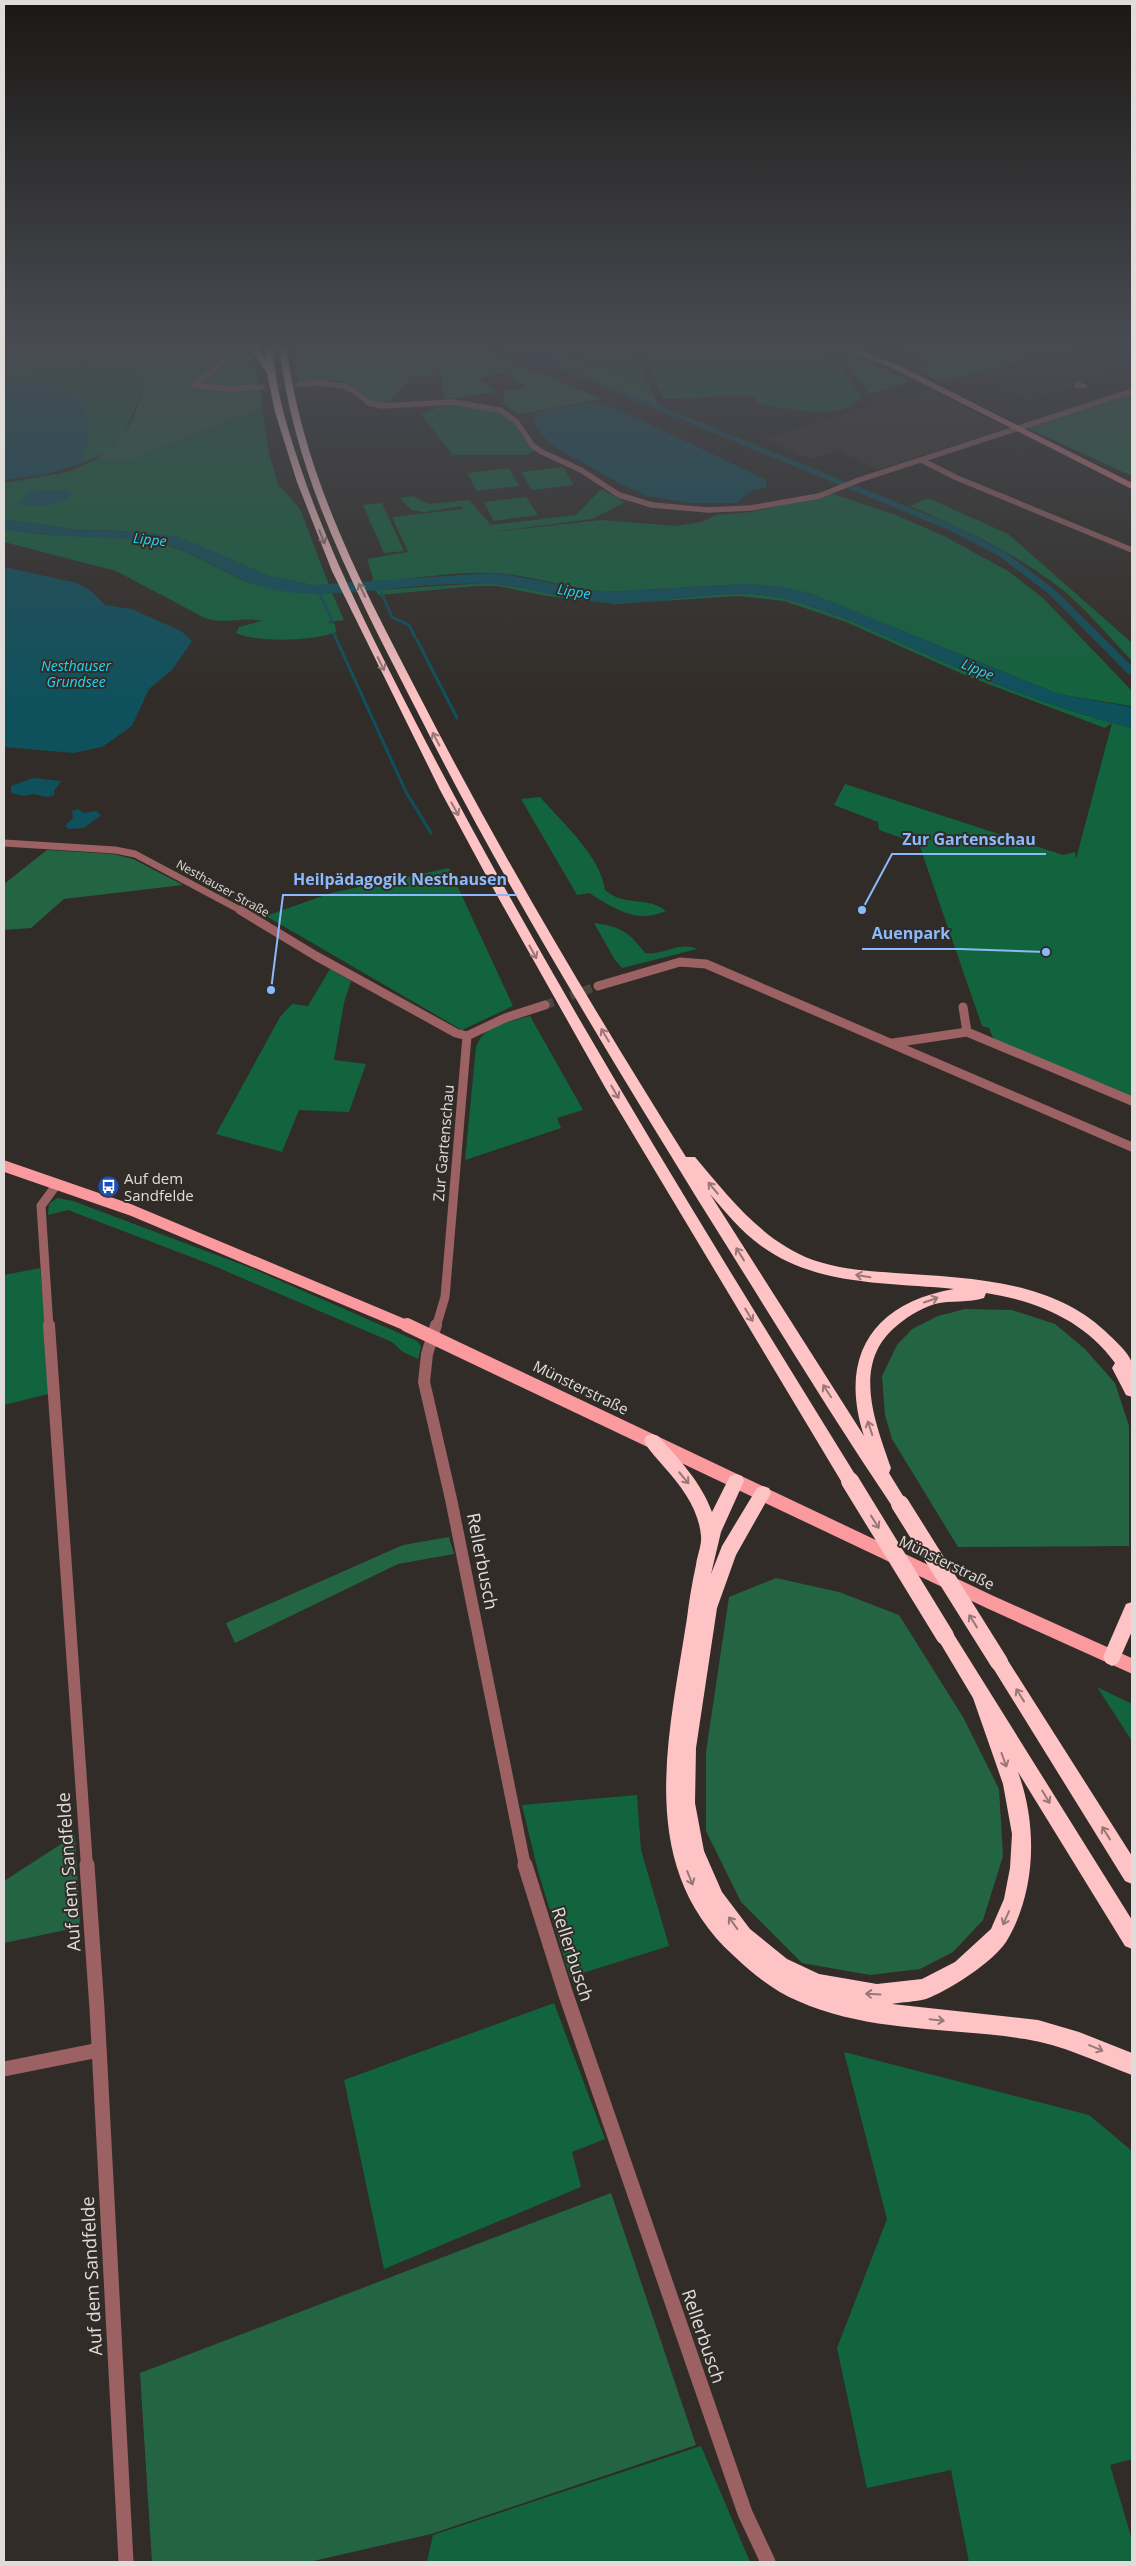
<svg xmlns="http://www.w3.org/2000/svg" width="1136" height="2566" font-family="'Open Sans',sans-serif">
<rect width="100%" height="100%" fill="#312c27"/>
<path fill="#3f352c" d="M1062,348L1121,370L1028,401L968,375L1019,362Z
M927,390L1007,428L877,470L840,450L811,459L764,439Z"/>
<path fill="#12643e" d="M546,344H803L828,350L862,398C858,401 853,405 849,407C826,417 782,408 759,403L754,395L663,399L642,350L670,348L633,350L652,393Z
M81,362L147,378L122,440L111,451L80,464L89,439L43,383L4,380V378L52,372Z
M452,403C469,405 491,405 506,415C519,424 522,442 536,451L525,455H453L421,414Z
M262,409L269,454L278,484L300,509L329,585H312L269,576L179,537L144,532L71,529L4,519V483L68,472L95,460L129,461Z
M563,467L574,485L532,490L521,472Z
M509,468L519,486L477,491L467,473Z
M601,489L625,502L592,519L483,533L601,520L676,526L702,522L716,515L751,512L833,494L896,515L944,536L1008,571L1043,598L1132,691L1131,706L1058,694L812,594L782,587L745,584L604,592C567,588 531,575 494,573C454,571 413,579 372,582L373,578L367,559L408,552L392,517L463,509L462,506L425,512L411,510L400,498L413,496L429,504L469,500L491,525L576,515Z
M526,497L538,515L494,521L484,502Z
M928,498L1008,534L1132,643V661C1110,638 1088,611 1063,590C1017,554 964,529 910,506Z
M382,503L404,551L384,553L363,505Z
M4,529C54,540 106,533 155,542C184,548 209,564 236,577C266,591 299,594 332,593L344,620L327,622L335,624L336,632C315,641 257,643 236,633L239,627L262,621C243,616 225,625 205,618L116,571L4,542Z
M486,583C530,586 572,602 616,603C672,603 731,585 786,599C836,612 882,635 930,656C995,685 1063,711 1132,728V1097L994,1040L989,1028L982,1026L980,1020L919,844L879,830L878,822L834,805L845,784L1063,855L1075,852L1076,859L1112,723L1105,728L967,676L846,622L784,601L738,596L616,604L547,596L497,586H477L378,595L376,590Z
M540,797C562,822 601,857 605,890C626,908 646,895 666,911C636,924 615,909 589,893L577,895L521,799Z
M449,868L513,1006L462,1030L266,916L331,893Z
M594,923C621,927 628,931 645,953C663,956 678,941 697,949L622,968L615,960Z
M330,969L351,981L344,1003L334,1060L366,1064L349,1112L299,1110L282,1152L216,1134L280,1017L292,1004L308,1006Z
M530,1016L583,1110L557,1118L561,1128L465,1160L476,1047C485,1023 507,1023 530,1016Z
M57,1198L73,1201L251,1268L417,1341L421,1346L418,1359L403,1352L392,1342L207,1263L68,1210L48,1215L49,1204Z
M40,1268L52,1393L4,1405V1275Z
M1097,1687L1132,1704V1741Z
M637,1795L641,1850L669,1946L570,1977L538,1871L522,1805Z
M554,2003L605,2139L572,2152L581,2187L384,2269L344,2080Z
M844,2052L1089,2115L1132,2151V2459L1110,2465L1132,2540V2562H969L951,2470L867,2488L837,2348L887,2219Z
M701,2446L750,2562H427L433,2535Z"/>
<path fill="#236443" d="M55,344H236L252,352L263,408L129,461L95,460C130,441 135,414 147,378L81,362L52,372L4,378V350Z
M307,344H470L602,399L519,414L503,404L505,391L527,387L506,373L477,378L497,392L444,399L441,375L411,376L388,404L372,402L361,391L338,381H298L294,355Z
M510,344H545L653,394L658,406Z
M944,344L960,349L993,344H1059L1056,345L1061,347L1019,362L939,382L919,369L929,366L905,350Z
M837,349L862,357L910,382L869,394Z
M1132,393V476L1027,428Z
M47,850L113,854L133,859L183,885L64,899L31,928L4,930V884Z
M965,1309L1012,1310L1055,1324L1085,1349L1115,1383L1129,1426V1546L958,1547L892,1439L885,1415L882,1376L897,1345L912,1329L938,1316Z
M449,1537L454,1554L398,1564L235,1643L226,1623L403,1545Z
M776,1578L839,1592L899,1615L963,1717L999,1789L1003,1856L983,1920L953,1952L920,1969L870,1975L802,1963L741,1902L706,1831V1752L729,1597Z
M75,1835L80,1927L4,1943V1881Z
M611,2193L696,2445L431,2534L309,2562H152L140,2373Z"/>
<path fill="#0e515d" d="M4,380C17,382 30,380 42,383C88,392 97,424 80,464L42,475L4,480Z
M591,402L616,408L752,473L766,480L767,487L751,491L736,503H691L647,496L621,484L551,445L534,425L537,413Z
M51,490L67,491L73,494C57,508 39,506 19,504L18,501L24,498L27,492Z
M4,519L71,529L144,532L179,537L269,576L312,585L493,573C531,577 566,588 604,592L745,584L782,587L812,594L1058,694L1132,707V728C1063,711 995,685 930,656C882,635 836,612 786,599C731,585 672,603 616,603C572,602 530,586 486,583C453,584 420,585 388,589C346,593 304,598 263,587C225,576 194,549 155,542C105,534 54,540 4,529Z
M4,567L77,583L91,591L105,605L132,609L181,631L192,641L172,670L149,689L132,726L102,747L73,753L4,747Z
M33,778L61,781L54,791L55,795L47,797L33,794L24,796L11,793V786Z
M78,809L84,813L96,811L101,815L84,828L69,829L65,826L73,818L72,811Z"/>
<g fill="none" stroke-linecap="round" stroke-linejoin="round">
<path stroke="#0e515d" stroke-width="3" d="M318,590L333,622
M381,592L392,617L409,625L415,637
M334,634L406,792L431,833
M417,640L457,718"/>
<path fill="#0e515d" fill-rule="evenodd" d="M498,344H508L957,527L1005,552L1055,590L1132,666V675L1128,674L1049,594L999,556L951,531Z"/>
<path stroke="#4b4642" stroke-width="5.5" stroke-dasharray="5.5 2.5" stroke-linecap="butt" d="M261,387L299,384"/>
<path stroke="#4b4642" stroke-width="9" stroke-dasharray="9 4.5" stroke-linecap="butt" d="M545,1005L598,986"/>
<path stroke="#9b6163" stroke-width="5.5" d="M299,384L321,383L343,386L356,392L369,403L382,406L453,402L500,410L516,421L533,446L542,452L581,470L619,495L652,505L708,510L751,508L819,496L859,480L1132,391
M195,385L226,389L261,387
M195,385L224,360L226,356L222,344
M1077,385L1084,386
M923,461L957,478L1132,550"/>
<path stroke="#9b6163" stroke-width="7" d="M4,843L115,850L135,854L242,911"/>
<path stroke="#9b6163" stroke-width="9" d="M240,910L316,956L456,1033L467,1036
M598,986L680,962L706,964L1132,1147
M963,1007L967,1032
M467,1036L505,1018L545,1005
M893,1043L967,1032L1132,1101
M49,1327L41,1206L57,1184
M436,1327L445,1297L467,1036"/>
<path stroke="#9b6163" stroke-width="12" d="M49,1325L87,1866
M436,1325L427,1354L424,1382L451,1499L525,1866"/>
<path stroke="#9b6163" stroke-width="15" d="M87,1865L97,2009L126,2562
M525,1865L565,1992L745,2513L768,2562
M4,2069L99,2050"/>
<path stroke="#d87c80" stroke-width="5.5" d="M837,344L894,366L1132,486"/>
<path stroke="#fa9a9e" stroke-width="11" d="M4,1166L131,1210L410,1327"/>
<path stroke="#fa9a9e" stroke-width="14" d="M407,1325L990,1602L1132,1666"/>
<path fill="#fec3c5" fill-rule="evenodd" d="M265,344H273C274,385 286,424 299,463C329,553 372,637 415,721C549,980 703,1228 856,1476L858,1481L856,1486L850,1488L844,1486L606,1089L494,890L440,790L332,571L297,482L275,412L267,373L251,350L258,348L266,361Z
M279,344H286C303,476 360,581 420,697C501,855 592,1007 686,1157H695C729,1197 762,1241 813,1260C839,1269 868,1271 895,1273C967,1278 1049,1279 1105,1331C1114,1340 1128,1351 1132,1363C1135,1372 1132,1387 1132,1397L1126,1395L1112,1368L1115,1363C1084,1320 1036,1301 986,1293L984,1298C969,1303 951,1300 935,1304C919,1309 905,1318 893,1329C852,1367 876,1424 891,1468L889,1473L908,1504L906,1509L900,1511L894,1509C826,1408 763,1303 698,1200C599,1039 501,878 416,709C357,593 293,476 279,344ZM710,1194C725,1212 741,1231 760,1245C817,1287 888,1282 954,1289C873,1303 838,1356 864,1436Z
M652,1434L658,1436C679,1459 701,1482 712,1512L730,1476L736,1474L742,1476L744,1481L721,1532L711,1574L722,1546L757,1488L763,1486L769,1488L771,1493L736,1555L717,1608L696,1748L695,1803L704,1851L722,1892L750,1929L787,1959L819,1974L877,1984L922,1979L955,1962L991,1929L1004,1899L1010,1868L1012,1834L1003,1784L973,1698L936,1636L939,1630L945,1627L951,1630L1132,1920V1949L1125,1946L1018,1772C1038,1826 1036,1893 1006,1942C993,1962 948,1991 926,1999C915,2002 902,2002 892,2004L1038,2020L1079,2032L1132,2053V2075C1097,2062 1063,2045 1025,2039C950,2027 870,2033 798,2001C774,1991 753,1974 734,1956C634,1865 669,1736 687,1618C689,1601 692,1583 696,1565C697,1556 702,1545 701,1536C699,1510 682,1487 665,1468C658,1459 649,1451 644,1441L646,1436Z
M1132,1602V1631L1118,1663L1112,1666L1106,1663L1103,1657L1126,1604Z
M999,1653L1005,1656L1132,1856V1884L1125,1881L993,1668L990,1662L993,1656Z"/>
<path stroke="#fec3c5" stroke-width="18" d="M850,1481L945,1636
M900,1504L999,1662"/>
</g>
<defs><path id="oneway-shaft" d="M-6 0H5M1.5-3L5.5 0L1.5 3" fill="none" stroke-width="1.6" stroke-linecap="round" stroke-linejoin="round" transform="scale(1.25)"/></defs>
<g stroke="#987876">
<use href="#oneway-shaft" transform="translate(322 537) rotate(68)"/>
<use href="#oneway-shaft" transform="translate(362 590) rotate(-115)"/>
<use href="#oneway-shaft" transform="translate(381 664) rotate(64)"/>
<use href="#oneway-shaft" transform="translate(436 739) rotate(-118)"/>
<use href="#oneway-shaft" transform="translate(455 809) rotate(61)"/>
<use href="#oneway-shaft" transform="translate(533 952) rotate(61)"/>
<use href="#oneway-shaft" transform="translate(605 1035) rotate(-121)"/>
<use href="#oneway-shaft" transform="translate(615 1092) rotate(60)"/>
<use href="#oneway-shaft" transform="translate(713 1188) rotate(-130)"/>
<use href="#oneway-shaft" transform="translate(740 1254) rotate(-122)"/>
<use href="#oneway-shaft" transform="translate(863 1276) rotate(-170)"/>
<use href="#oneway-shaft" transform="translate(931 1300) rotate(-19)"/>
<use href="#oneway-shaft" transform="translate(749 1315) rotate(59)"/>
<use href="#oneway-shaft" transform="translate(827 1391) rotate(-123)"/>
<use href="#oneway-shaft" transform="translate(870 1428) rotate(-108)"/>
<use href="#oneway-shaft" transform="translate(684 1478) rotate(50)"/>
<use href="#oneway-shaft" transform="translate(875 1522) rotate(58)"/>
<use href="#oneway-shaft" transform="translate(973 1621) rotate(-122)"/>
<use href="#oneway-shaft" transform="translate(1020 1695) rotate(-122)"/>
<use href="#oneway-shaft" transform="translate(1004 1760) rotate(70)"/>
<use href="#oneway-shaft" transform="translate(1046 1797) rotate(59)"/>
<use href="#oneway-shaft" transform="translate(1106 1833) rotate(-122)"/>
<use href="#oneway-shaft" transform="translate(690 1878) rotate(68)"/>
<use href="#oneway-shaft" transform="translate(1006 1918) rotate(114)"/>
<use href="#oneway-shaft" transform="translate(733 1923) rotate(-126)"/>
<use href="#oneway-shaft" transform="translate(873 1994) rotate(-177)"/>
<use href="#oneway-shaft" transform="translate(937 2020) rotate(6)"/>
<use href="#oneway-shaft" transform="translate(1096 2048) rotate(23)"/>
</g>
<linearGradient id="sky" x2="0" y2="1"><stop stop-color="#1b1815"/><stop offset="0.49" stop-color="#484b52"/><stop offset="1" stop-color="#484b52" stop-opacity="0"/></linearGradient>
<rect width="1136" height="703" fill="url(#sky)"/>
<defs>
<symbol id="bus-disc" viewBox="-11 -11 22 22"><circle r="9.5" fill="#1a4fb4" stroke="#312c27"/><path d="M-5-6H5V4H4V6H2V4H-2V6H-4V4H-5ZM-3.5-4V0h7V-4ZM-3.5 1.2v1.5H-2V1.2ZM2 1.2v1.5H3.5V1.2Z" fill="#fff"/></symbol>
</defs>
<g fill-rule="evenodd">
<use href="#bus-disc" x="96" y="1174" width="25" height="25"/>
</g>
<g text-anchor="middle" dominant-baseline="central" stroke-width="4" stroke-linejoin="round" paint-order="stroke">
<g font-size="12" fill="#e0dcd9" stroke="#312c27">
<text transform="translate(223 888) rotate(29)">Nesthauser Straße</text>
</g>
<g font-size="14" font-style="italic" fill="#1ed7f7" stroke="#312c27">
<text transform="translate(150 539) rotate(6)">Lippe</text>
<text transform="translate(574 591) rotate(9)">Lippe</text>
<text x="76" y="665">Nesthauser<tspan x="76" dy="16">Grundsee</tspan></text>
<text transform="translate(978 669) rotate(23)">Lippe</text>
</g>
<g font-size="15" fill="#e0dcd9" stroke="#312c27">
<text transform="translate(443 1143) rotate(-85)">Zur Gartenschau</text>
<text transform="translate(581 1387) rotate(26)">Münsterstraße</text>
<text transform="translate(947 1562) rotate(26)">Münsterstraße</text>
</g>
<g font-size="15" fill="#e0dcd9" stroke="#312c27" text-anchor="start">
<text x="124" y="1178">Auf dem<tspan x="124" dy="17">Sandfelde</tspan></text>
</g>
<g font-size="18" fill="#e0dcd9" stroke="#312c27">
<text transform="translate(483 1561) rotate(79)">Rellerbusch</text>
<text transform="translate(68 1872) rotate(-94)">Auf dem Sandfelde</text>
<text transform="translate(573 1954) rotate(72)">Rellerbusch</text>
<text transform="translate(91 2276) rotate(-93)">Auf dem Sandfelde</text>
<text transform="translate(704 2336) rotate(71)">Rellerbusch</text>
</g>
</g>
<path fill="none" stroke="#8abafc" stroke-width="2" d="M862 910L892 854H1046M271 990L283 895H517M1046 952L960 949H862"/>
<g fill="#8abafc" stroke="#312c27" stroke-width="2">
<circle cx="862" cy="910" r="5"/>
<circle cx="271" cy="990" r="5"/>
<circle cx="1046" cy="952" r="5"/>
</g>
<g font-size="16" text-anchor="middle" font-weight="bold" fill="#8abafc" stroke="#312c27" stroke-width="4" stroke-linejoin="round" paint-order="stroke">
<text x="969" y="845">Zur Gartenschau</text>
<text x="400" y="885">Heilpädagogik Nesthausen</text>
<text x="911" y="939">Auenpark</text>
</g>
<rect width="1136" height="2566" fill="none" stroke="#e0dcd9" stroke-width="10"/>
</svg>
